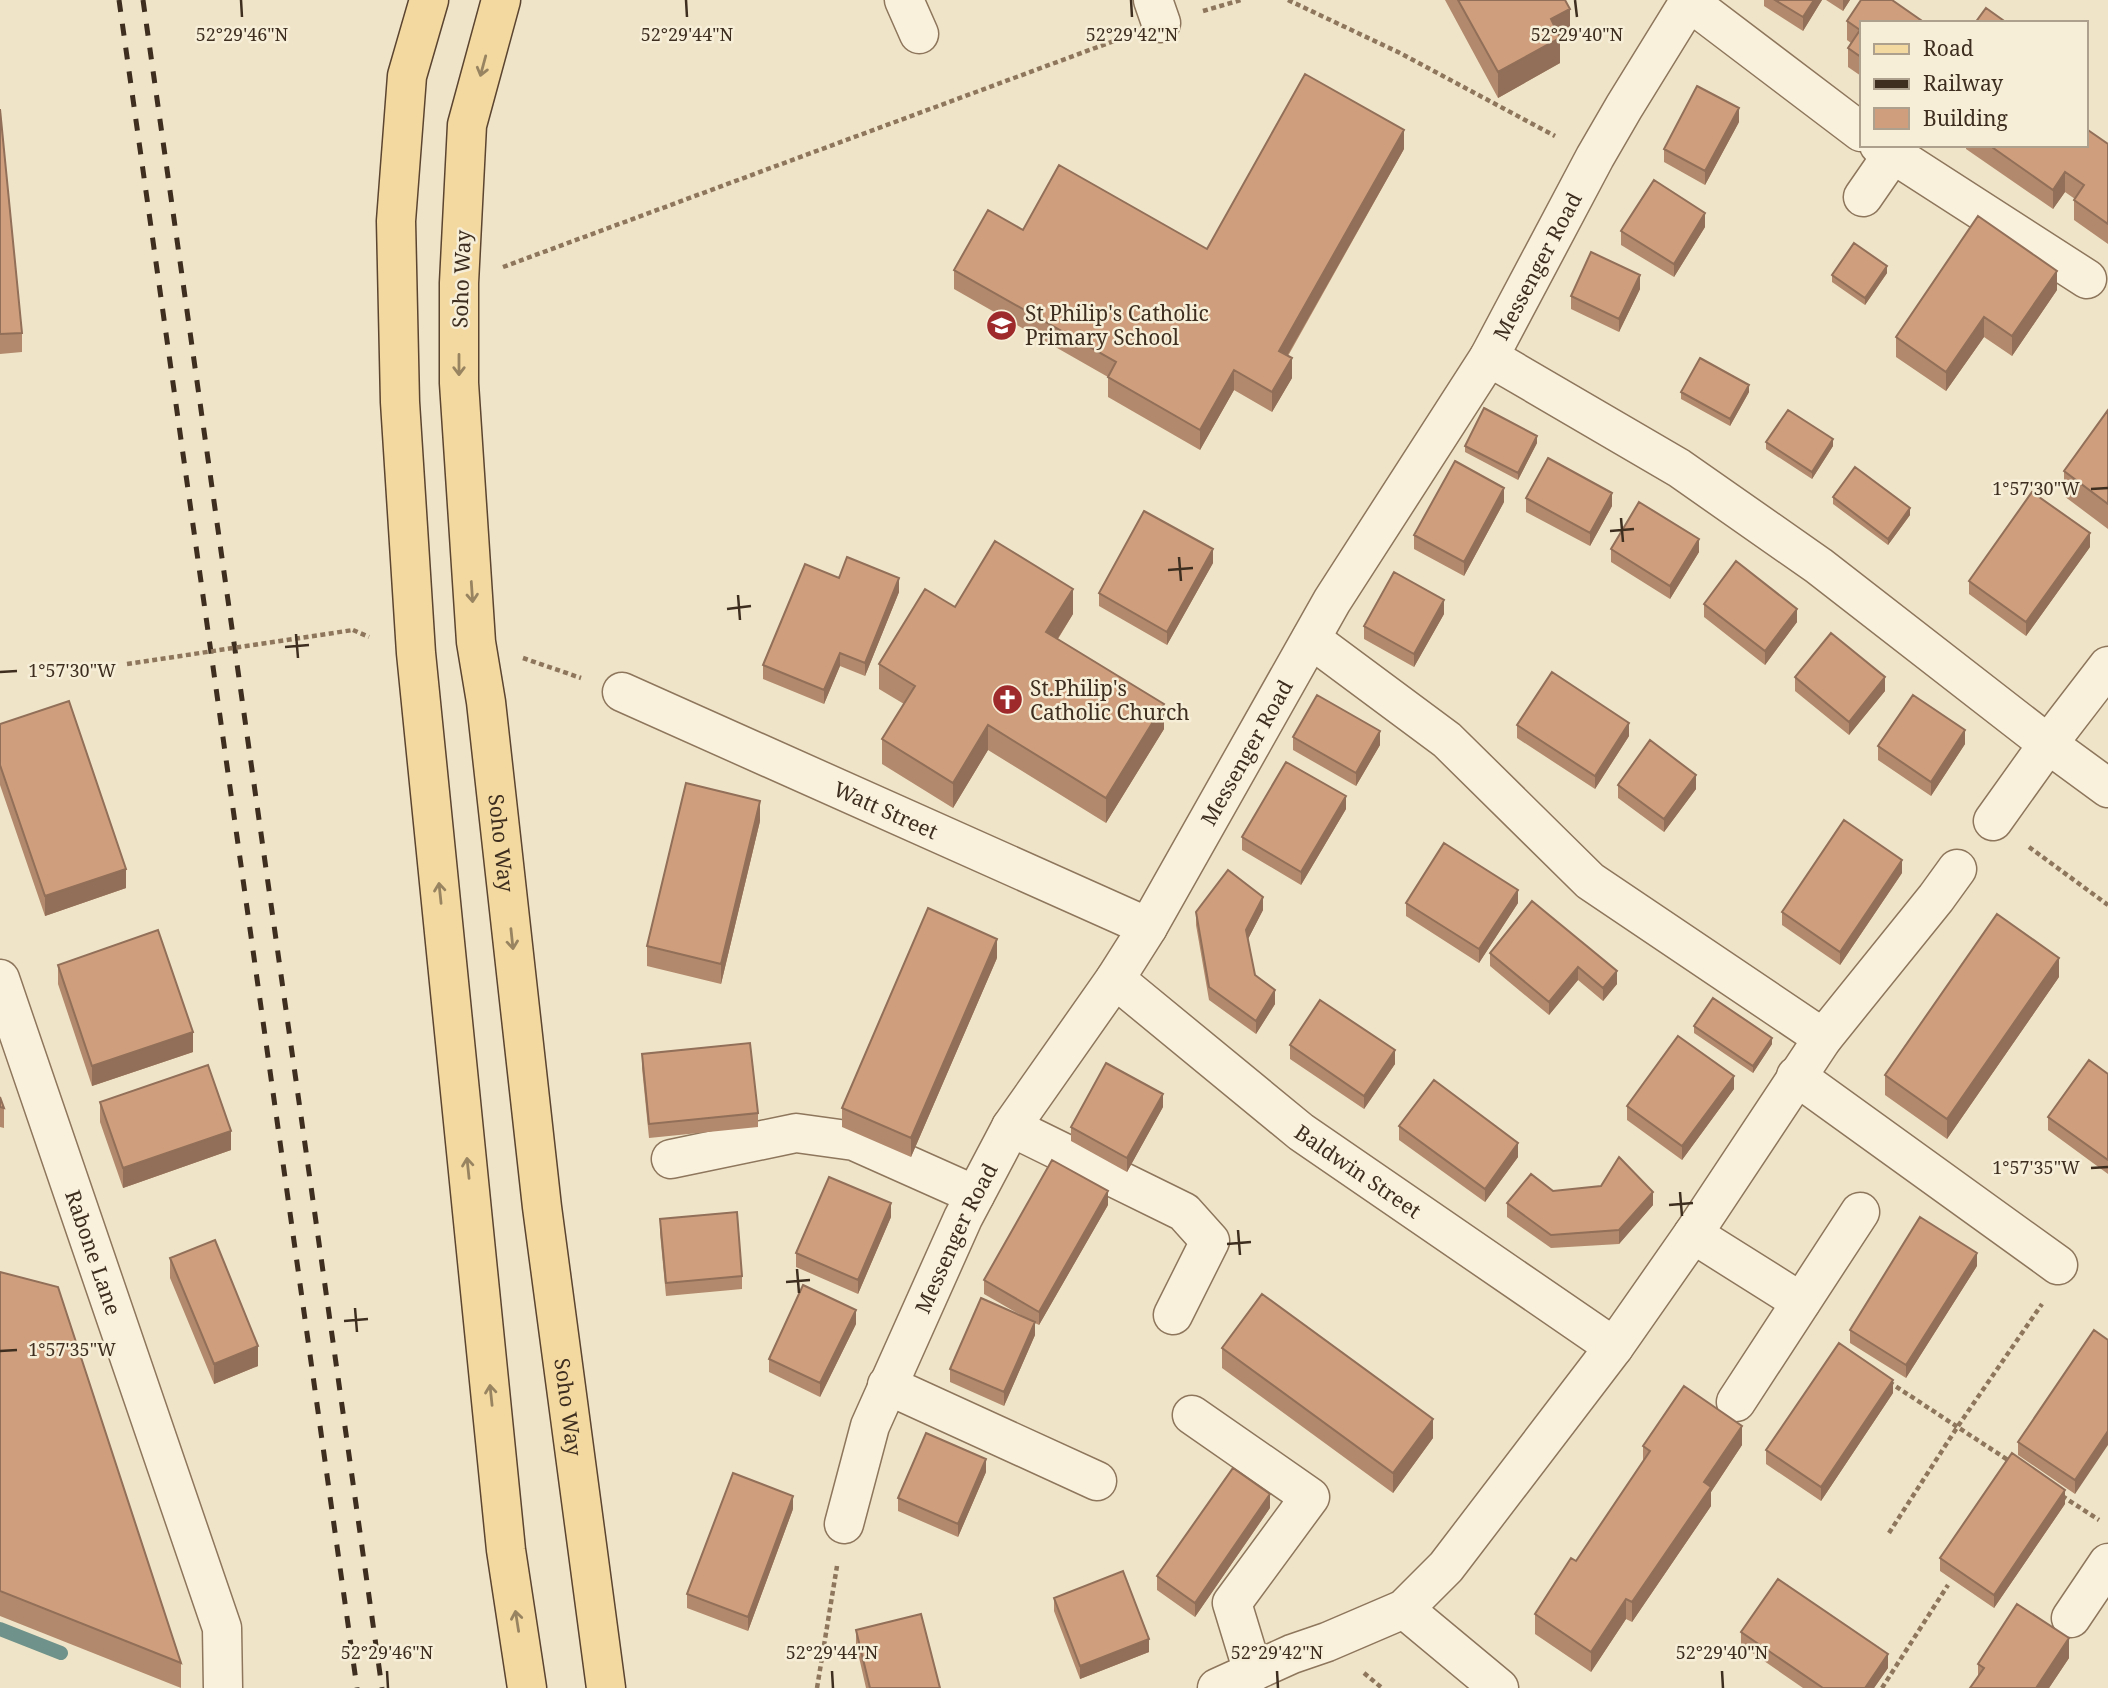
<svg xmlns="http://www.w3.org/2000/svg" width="2108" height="1688" font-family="'Noto Serif',serif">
<rect width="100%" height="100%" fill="#f0e4c8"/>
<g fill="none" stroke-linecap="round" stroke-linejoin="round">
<path stroke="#6f938a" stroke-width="14" d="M0,1629L61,1653"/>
<defs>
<g id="minor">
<path d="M904,0L919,34"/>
<path d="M1153,0L1161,23"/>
<path d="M1687,0L1861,132"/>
<path d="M1879,145L2087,279"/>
<path d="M1863,197L1892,155"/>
<path d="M1489,357L1679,468L1819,566L2048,744L2108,788"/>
<path d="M1311,639L1447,740L1590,881L1823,1038"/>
<path id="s1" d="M622,692L1148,927"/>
<path d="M1993,821L2048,744L2108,666"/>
<path id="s2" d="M0,979L222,1628L223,1688"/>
<path id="s3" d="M1115,979L1301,1132L1614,1347L1446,1567L1404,1609L1327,1642L1292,1654L1217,1688"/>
<path d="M1796,1076L2058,1265"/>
<path d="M1011,1127L1184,1212L1210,1241L1173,1315"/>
<path d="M671,1159L796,1133L854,1141L975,1195"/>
<path d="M1693,1234L1801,1302"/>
<path d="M1614,1347L1693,1234L1823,1038L1936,898L1957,869"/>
<path d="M887,1385L1097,1481"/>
<path d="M1736,1402L1860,1212"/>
<path d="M1192,1415L1310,1497L1232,1603L1253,1672"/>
<path id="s4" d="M844,1524L870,1426L963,1218L1011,1127L1115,979L1148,927L1332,601L1489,357L1595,157L1624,107L1690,0"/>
<path d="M1404,1609L1499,1688"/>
<path d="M2071,1618L2108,1563"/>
</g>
<g id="major">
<path d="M429,0L407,76L396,221L400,402L416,653L506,1550L527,1688"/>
<path id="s5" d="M501,0L467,125L459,283V383L476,642L486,702L542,1207L606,1688"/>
</g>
</defs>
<use href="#minor" stroke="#8d765c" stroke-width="41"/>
<use href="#major" stroke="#5b4430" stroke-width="41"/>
<path stroke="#8d765c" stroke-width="4.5" stroke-dasharray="5 3.5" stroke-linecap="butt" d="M1288,0L1400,53L1555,136
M1203,11L1241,0
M503,267L1122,38
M353,630L369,637
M523,658L581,678
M2029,847L2108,905
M1889,1382L2011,1462
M2062,1496L2099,1520
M1889,1533L1958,1426L2042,1304
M1364,1673L1382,1688
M817,1688L837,1566
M1882,1688L1948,1585"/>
<use href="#minor" stroke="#faf1dc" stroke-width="38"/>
<use href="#major" stroke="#f3d9a0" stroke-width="38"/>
<path stroke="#3d2e20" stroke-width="5" stroke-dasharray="12 12" stroke-linecap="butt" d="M119,0L357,1688
M143,0L382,1688"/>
<path stroke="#8d765c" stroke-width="4.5" stroke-dasharray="5 3.5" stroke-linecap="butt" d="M127,664L353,630"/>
</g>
<path fill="#b2896c" d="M1445,0H1565L1570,34L1560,39V63L1498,98Z
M1764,0H1822L1803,31L1764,6Z
M1826,0H1850L1843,11Z
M1847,21L1861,23V76L1848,67V48L1851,43L1847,40Z
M0,109L22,333V352L0,354Z
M1739,122L1705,185L1664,162V149Z
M2108,144V244L2074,220V200L2075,199L2065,192L2053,209L1966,149V145H2085Z
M1404,149L1288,356L1292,378L1272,412L1234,390L1200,450L1108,397V377L954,289V270L1023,230L1207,249Z
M1705,227L1674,277L1621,245V231Z
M1887,273L1865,305L1832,282V275Z
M1640,289L1619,332L1571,309V296Z
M2057,290L2012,356L1984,337L1946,391L1896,357V337Z
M1681,392H1749L1730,426L1681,399Z
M2108,410V529L2064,496V471Z
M1766,442L1833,446L1812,479L1766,449Z
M1537,443L1518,480L1465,452V446Z
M1833,497L1910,515L1888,545L1833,504Z
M1526,498L1612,506L1590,546L1526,512Z
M1504,502L1464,576L1414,549V535Z
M2090,547L2026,636L1969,594V581Z
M1611,549L1699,552L1670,599L1611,562Z
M1213,563L1167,645L1099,606V593Z
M839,578L899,592L865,676L840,666L824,704L763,679V665Z
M1704,604L1797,622L1765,665L1704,617Z
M1073,614L1058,639L1164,729L1106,823L988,750L953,808L882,764V739L904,704L879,689V664Z
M1444,614L1414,667L1364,639V626Z
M1795,677L1885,691L1849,735L1795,691Z
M0,724L126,888L45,916L0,785Z
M1517,725L1629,736L1595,789L1517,738Z
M1293,737L1380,745L1356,786L1293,750Z
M1965,744L1931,796L1878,760V746Z
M1618,785L1696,789L1664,832L1618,798Z
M1346,809L1301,885L1242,850V837Z
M760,821L721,984L647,966V946Z
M1902,873L1840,965L1782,925V912Z
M1532,901L1617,984L1603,1001L1578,980L1549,1015L1490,966V953Z
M1406,903H1518L1479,963L1406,916Z
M1263,910L1248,939L1255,975L1275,1004L1256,1034L1209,1000L1196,925V912Z
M997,958L911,1157L842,1127V1108Z
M58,965L193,1052L92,1086L58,984Z
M2059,977L1947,1139L1885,1095V1075Z
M1694,1026L1772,1044L1753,1073L1694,1033Z
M1290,1045L1395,1064L1364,1109L1290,1059Z
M642,1054L758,1113V1127L649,1138L642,1068Z
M2108,1074V1174L2048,1130V1117Z
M1734,1089L1682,1160L1627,1120V1106Z
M0,1097L4,1108V1128L0,1127Z
M100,1102L231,1150L123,1188L100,1122Z
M1163,1107L1127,1172L1071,1141V1127Z
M1399,1126L1518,1157L1485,1202L1399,1140Z
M1553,1191L1653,1205L1619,1244L1551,1248L1507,1217V1203Z
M1108,1205L1039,1325L1035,1323V1335L1004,1406L950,1382V1369L1026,1318L984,1294V1280Z
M891,1217L858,1294L796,1267V1253Z
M660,1219L742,1276V1289L666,1296L660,1233Z
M170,1258L258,1366L214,1384L170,1278Z
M1977,1266L1906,1378L1850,1343V1330Z
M0,1272L181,1663V1688L0,1616Z
M856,1324L820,1397L769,1372V1359Z
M2108,1340L2075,1494L2018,1455V1442Z
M1222,1348L1433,1438L1393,1493L1222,1368Z
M1893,1393L1821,1501L1766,1464V1450Z
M1742,1445L1711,1492V1506L1632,1622L1626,1619L1591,1672L1535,1634V1614L1576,1561L1643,1462V1446Z
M986,1472L958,1537L898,1511V1498Z
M2065,1504L1994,1608L1940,1571V1558Z
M1270,1508L1195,1617L1157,1590V1576Z
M793,1509L748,1631L687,1608V1594Z
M1054,1598L1149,1652L1080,1679L1054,1611Z
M856,1630L940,1688H866L856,1644Z
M1741,1632L1888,1668L1874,1688H1803L1741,1645Z
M2069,1658L2049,1688H1970L1978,1677V1664Z"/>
<path fill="#916f58" d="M1814,0H1822L1803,31V17Z
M1843,0H1850L1843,11Z
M1570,9V34L1560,39V63L1498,98V72L1551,19Z
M1739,108V122L1705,185V171Z
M1404,130V149L1279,370V351Z
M2065,172V192L2053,209V190Z
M1705,213V227L1674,277V264Z
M1887,266V273L1865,305V298Z
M2057,271V290L2012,356V336Z
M1640,275V289L1619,332V319Z
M1984,317V337L1946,391V372Z
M1292,358V378L1272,412V392Z
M1234,370V390L1200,450V430Z
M1749,385V392L1730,426V419Z
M1537,436V443L1518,480V473Z
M1833,439V446L1812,479V472Z
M1504,488V502L1464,576V562Z
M1612,493V506L1590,546V533Z
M1910,508V515L1888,545V539Z
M2090,533V547L2026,636V622Z
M1699,539V552L1670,599V586Z
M1213,549V563L1167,645V632Z
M899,578V592L865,676V663Z
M1073,589V614L1046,657V632Z
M1444,600V614L1414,667V654Z
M1797,609V622L1765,665V651Z
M840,653V666L824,704V690Z
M1885,677V691L1849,735V722Z
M1164,704V729L1106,823V798Z
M1629,723V736L1595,789V776Z
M988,725V750L953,808V783Z
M1965,730V744L1931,796V782Z
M1380,731V745L1356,786V773Z
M1696,775V789L1664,832V819Z
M1346,796V809L1301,885V872Z
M760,801V821L721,984V964Z
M1902,860V873L1840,965V952Z
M126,869V888L45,916V896Z
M1518,890V903L1479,963V949Z
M1263,897V910L1246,943V930Z
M997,939V958L911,1157V1138Z
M2059,958V977L1947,1139V1119Z
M1578,967V980L1549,1015V1002Z
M1617,971V984L1603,1001V988Z
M1275,990V1004L1256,1034V1021Z
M193,1032V1052L92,1086V1066Z
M1772,1038V1044L1753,1073V1066Z
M1395,1050V1064L1364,1109V1096Z
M1734,1076V1089L1682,1160V1146Z
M1163,1094V1107L1127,1172V1158Z
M231,1131V1150L123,1188V1168Z
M1518,1143V1157L1485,1202V1189Z
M1108,1191V1205L1039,1325V1312Z
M1653,1192V1205L1619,1244V1230Z
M891,1203V1217L858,1294V1280Z
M1977,1253V1266L1906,1378V1365Z
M856,1310V1324L820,1397V1383Z
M1035,1322V1335L1004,1406V1392Z
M258,1346V1366L214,1384V1364Z
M1893,1380V1393L1821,1501V1487Z
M1433,1419V1438L1393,1493V1473Z
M1742,1426V1445L1711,1492V1506L1632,1622V1602L1704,1482Z
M2108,1431V1445L2075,1494V1480Z
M986,1459V1472L958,1537V1524Z
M2065,1490V1504L1994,1608V1595Z
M1270,1494V1508L1195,1617V1603Z
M793,1496V1509L748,1631V1617Z
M1626,1599V1619L1591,1672V1652Z
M2069,1638V1658L2049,1688H2036Z
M1149,1639V1652L1080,1679V1666Z
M1888,1654V1668L1874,1688H1865Z"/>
<path fill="#cf9f7d" stroke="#916f58" stroke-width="2" d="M1458,0H1565L1570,9L1551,19L1560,38L1498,72Z
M1775,0H1814L1803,17Z
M1861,0H1892L1925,23H1861V57L1848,48L1860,30L1847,21Z
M1986,8L2007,23H1975Z
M1305,74L1404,130L1279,351L1292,358L1272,392L1234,370L1200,430L1108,377L1116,362L954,270L988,210L1023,230L1059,165L1207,249Z
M1697,86L1739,108L1705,171L1664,149Z
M0,109L22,333L0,334Z
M2085,128L2108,144V224L2074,200L2084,185L2065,172L2053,190L1989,145H2085Z
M1654,180L1705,213L1674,264L1621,231Z
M1978,216L2057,271L2012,336L1984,317L1946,372L1896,337Z
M1854,243L1887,266L1865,298L1832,275Z
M1591,252L1640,275L1619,319L1571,296Z
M1700,358L1749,385L1730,419L1681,392Z
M1484,408L1537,436L1518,473L1465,446Z
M1788,410L1833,439L1812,472L1766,442Z
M2108,410V504L2064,471Z
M1548,458L1612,493L1590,533L1526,498Z
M1455,461L1504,488L1464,562L1414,535Z
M1855,467L1910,508L1888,539L1833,497Z
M2032,492L2090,533L2026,622L1969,581Z
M1639,502L1699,539L1670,586L1611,549Z
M1144,511L1213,549L1167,632L1099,593Z
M995,541L1073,589L1046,632L1164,704L1106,798L988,725L953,783L882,739L915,686L879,664L925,589L955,607Z
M847,557L899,578L865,663L840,653L824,690L763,665L805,564L839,578Z
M1736,561L1797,609L1765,651L1704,604Z
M1394,572L1444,600L1414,654L1364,626Z
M1831,633L1885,677L1849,722L1795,677Z
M1552,672L1629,723L1595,776L1517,725Z
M1317,695L1380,731L1356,773L1293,737Z
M1913,695L1965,730L1931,782L1878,746Z
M69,701L126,869L45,896L0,765V724Z
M1650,740L1696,775L1664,819L1618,785Z
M1286,762L1346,796L1301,872L1242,837Z
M686,783L760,801L721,964L647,946Z
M1844,820L1902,860L1840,952L1782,912Z
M1444,843L1518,890L1479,949L1406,903Z
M1228,870L1263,897L1246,930L1255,975L1275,990L1256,1021L1209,987L1196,912Z
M1532,901L1617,971L1603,988L1578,967L1549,1002L1490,953Z
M928,908L997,939L911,1138L842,1108Z
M1997,914L2059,958L1947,1119L1885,1075Z
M158,930L193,1032L92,1066L58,965Z
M1713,998L1772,1038L1753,1066L1694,1026Z
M1320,1000L1395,1050L1364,1096L1290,1045Z
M1678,1036L1734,1076L1682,1146L1627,1106Z
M750,1043L758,1113L649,1124L642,1054Z
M2089,1060L2108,1074V1160L2048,1117Z
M1106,1063L1163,1094L1127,1158L1071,1127Z
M208,1065L231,1131L123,1168L100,1102Z
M1434,1080L1518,1143L1485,1189L1399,1126Z
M0,1097L4,1108L0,1107Z
M1619,1157L1653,1192L1619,1230L1551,1235L1507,1203L1531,1174L1553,1191L1601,1186Z
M1052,1160L1108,1191L1039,1312L984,1280Z
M829,1177L891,1203L858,1280L796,1253Z
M737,1212L742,1276L666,1283L660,1219Z
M1920,1217L1977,1253L1906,1365L1850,1330Z
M215,1240L258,1346L214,1364L170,1258Z
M0,1272L58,1287L181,1663L0,1591Z
M803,1285L856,1310L820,1383L769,1359Z
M1262,1294L1433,1419L1393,1473L1222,1348Z
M981,1298L1035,1322L1004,1392L950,1369Z
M2094,1330L2108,1340V1431L2075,1480L2018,1442Z
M1839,1343L1893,1380L1821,1487L1766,1450Z
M1684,1386L1742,1426L1704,1482L1711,1487L1632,1602L1626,1599L1591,1652L1535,1614L1571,1558L1576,1561L1650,1451L1643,1446Z
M926,1433L986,1459L958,1524L898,1498Z
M2012,1453L2065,1490L1994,1595L1940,1558Z
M1233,1468L1270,1494L1195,1603L1157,1576Z
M733,1473L793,1496L748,1617L687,1594Z
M1123,1571L1149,1639L1080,1666L1054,1598Z
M1778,1579L1888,1654L1865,1688H1823L1741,1632Z
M2017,1604L2069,1638L2036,1688H1970L1984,1668L1978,1664Z
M921,1614L940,1688H870L856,1630Z"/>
<defs><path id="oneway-shaft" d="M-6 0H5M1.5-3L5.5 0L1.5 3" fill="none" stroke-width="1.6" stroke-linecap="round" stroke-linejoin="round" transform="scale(1.75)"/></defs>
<g stroke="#988460">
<use href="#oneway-shaft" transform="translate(483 66) rotate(105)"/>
<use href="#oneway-shaft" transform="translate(459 365) rotate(90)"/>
<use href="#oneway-shaft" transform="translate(472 592) rotate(86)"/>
<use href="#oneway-shaft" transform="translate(440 893) rotate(-96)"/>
<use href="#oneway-shaft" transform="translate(512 939) rotate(84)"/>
<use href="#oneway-shaft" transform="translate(468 1168) rotate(-96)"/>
<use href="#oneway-shaft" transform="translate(491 1395) rotate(-96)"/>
<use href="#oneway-shaft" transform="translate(517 1621) rotate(-99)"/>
</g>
<path fill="none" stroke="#3d2e20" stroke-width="2.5" d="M241,0L242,17M686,0L687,17M1131,0L1132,17M1575,0L1577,17M2091,489L2108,488M1621,518L1623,542M1610,531L1634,529M1179,557L1181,581M1168,570L1193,568M738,595L740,620M727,609L751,606M296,634L298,658M285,647L309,645M0,672L17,671M2091,1168L2108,1167M1680,1192L1682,1216M1669,1205L1693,1203M1238,1230L1240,1255M1227,1244L1251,1242M797,1269L799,1293M786,1282L810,1280M355,1308L357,1332M344,1321L368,1319M0,1351L17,1350M387,1671L388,1688M832,1671L833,1688M1277,1671L1278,1688M1722,1671L1723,1688"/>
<defs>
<symbol id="school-disc" viewBox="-11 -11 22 22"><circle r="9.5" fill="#9e2a2b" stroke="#f7eed8"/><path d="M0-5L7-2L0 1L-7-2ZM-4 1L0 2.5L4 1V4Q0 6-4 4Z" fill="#fff"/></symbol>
<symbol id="church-disc" viewBox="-11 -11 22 22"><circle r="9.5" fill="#9e2a2b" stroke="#f7eed8"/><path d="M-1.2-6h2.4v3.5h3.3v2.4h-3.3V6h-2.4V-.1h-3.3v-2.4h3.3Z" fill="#fff"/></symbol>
</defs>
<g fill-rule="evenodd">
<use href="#school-disc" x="984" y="308" width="35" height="35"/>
<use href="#church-disc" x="990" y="682" width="35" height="35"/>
</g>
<g text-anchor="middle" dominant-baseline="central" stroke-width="5" stroke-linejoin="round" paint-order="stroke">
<g font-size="21" fill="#3d2e20" stroke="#f7eed8">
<text stroke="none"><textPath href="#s4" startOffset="1442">Messenger Road</textPath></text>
<text transform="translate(461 279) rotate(-88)">Soho Way</text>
<text stroke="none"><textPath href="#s4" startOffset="875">Messenger Road</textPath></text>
<text stroke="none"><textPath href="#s1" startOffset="289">Watt Street</textPath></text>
<text stroke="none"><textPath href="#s5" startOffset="850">Soho Way</textPath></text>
<text stroke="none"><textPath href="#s3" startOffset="310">Baldwin Street</textPath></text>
<text stroke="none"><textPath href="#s4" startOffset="308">Messenger Road</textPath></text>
<text stroke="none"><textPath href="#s2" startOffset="289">Rabone Lane</textPath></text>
<text stroke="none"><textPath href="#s5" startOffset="1418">Soho Way</textPath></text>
</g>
<g font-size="21" fill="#3d2e20" stroke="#f7eed8" text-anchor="start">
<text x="1025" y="313">St Philip's Catholic<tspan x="1025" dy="24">Primary School</tspan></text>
<text x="1030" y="688">St.Philip's<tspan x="1030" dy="24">Catholic Church</tspan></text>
</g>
</g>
<g font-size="18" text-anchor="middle" fill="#3d2e20" stroke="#f7eed8" stroke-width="5" stroke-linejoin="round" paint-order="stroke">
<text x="242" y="41">52°29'46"N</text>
<text x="687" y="41">52°29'44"N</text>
<text x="1132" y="41">52°29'42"N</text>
<text x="1577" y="41">52°29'40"N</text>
<text x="2036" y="495">1°57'30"W</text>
<text x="72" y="677">1°57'30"W</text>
<text x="2036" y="1174">1°57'35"W</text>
<text x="72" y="1356">1°57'35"W</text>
<text x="387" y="1659">52°29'46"N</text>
<text x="832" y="1659">52°29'44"N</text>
<text x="1277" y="1659">52°29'42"N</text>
<text x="1722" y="1659">52°29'40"N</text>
</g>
<rect x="1860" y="21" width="228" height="126" fill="#f7eed8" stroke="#ada18e" stroke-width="2"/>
<rect x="1874" y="44" width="35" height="10" fill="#f3d9a0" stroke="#ada18e" stroke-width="2"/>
<text x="1923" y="56" font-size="21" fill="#3d2e20">Road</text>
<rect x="1874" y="79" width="35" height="10" fill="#3d2e20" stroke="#ada18e" stroke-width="2"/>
<text x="1923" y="91" font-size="21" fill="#3d2e20">Railway</text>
<rect x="1874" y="108" width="35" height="21" fill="#cf9f7d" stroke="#ada18e" stroke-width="2"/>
<text x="1923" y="126" font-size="21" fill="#3d2e20">Building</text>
</svg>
